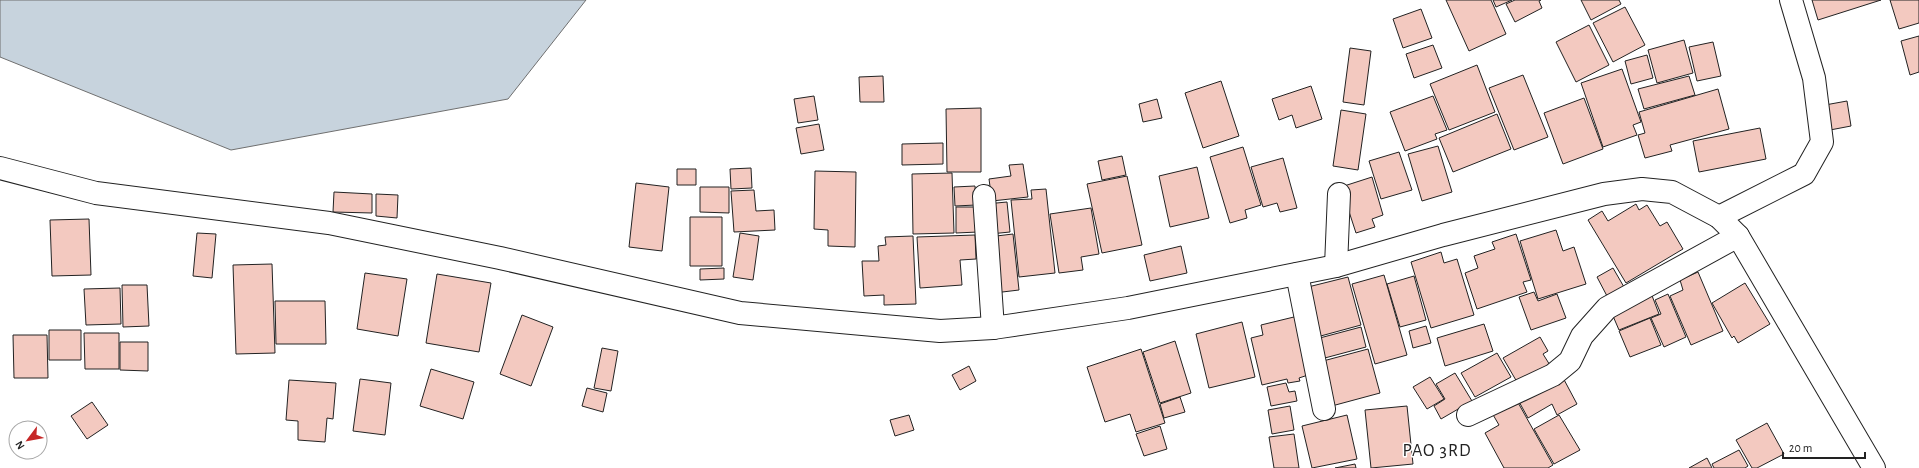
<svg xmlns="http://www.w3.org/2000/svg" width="1919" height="468" font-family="'Alegreya Sans',sans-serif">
<rect width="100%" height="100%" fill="#fff"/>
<path fill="#c7d3dd" stroke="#6f6f6f" d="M0,0H586L508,99L231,150L0,57Z"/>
<path fill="#f3c9c0" stroke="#222" d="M1446,0H1491L1506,34L1469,51Z
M1493,0H1512L1496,7Z
M1515,0H1541L1539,1L1542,8L1515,22L1506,4Z
M1581,0H1619L1621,4L1591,20Z
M1812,0H1881L1818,20Z
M1890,0H1919V23L1899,29Z
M1625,7L1645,45L1613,62L1593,23Z
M1421,9L1432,38L1403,48L1393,19Z
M1589,25L1609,65L1576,82L1556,42Z
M1919,36V72L1910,75L1901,41Z
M1684,40L1693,73L1657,83L1648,50Z
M1713,42L1721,76L1697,81L1689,47Z
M1433,45L1442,68L1414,78L1406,54Z
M1350,48L1371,51L1364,105L1343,102Z
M1647,55L1653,78L1631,84L1625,61Z
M1477,65L1495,112L1449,130L1430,84Z
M1622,69L1641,122L1633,125L1637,135L1603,147L1581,83Z
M1523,75L1548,137L1514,150L1489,88Z
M883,76L884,102H860L859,77Z
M1689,76L1695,95L1644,109L1638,89Z
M1221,81L1239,136L1203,148L1185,93Z
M1311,86L1322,119L1296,128L1292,115L1279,120L1272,99Z
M1718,89L1729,129L1670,145L1672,151L1645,158L1638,135L1645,133L1639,112Z
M814,96L818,120L798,123L794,99Z
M1433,96L1447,130L1435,134L1437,139L1405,151L1390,112Z
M1584,98L1603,149L1563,164L1544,113Z
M1157,99L1162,118L1143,122L1139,104Z
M1847,101L1851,126L1830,130L1825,105Z
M981,108V172H947L946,109Z
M1341,110L1366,114L1358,170L1333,166Z
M1497,114L1511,149L1453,172L1439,138Z
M819,124L824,150L801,154L796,128Z
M1760,128L1766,159L1699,172L1693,141Z
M943,143V164L902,165V144Z
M1438,146L1452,192L1422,201L1408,154Z
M1243,147L1261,205L1245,210L1247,218L1230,223L1210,157Z
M1399,152L1412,190L1381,199L1369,161Z
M1122,156L1126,175L1102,180L1098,161Z
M1283,158L1297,208L1280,212L1277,203L1263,207L1251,167Z
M1023,164L1028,197L992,201L989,179L1011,176L1009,165Z
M1197,167L1209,218L1170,227L1159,176Z
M751,168L752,188L731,189L730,169Z
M677,169H696V185H677Z
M815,171L856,172L855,247L828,246V230L814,229Z
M952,173L954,233L913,234L912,174Z
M1127,176L1142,245L1102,253L1087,184Z
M1372,177L1383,215L1372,219L1375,227L1356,233L1341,187Z
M636,183L669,187L662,251L629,247Z
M975,186L976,205L955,206L954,187Z
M700,187H729V213L700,212Z
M1046,189L1055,273L1019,277L1011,200L1032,199L1031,190Z
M754,190L756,211L774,210L775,230L734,232L731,191Z
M334,192L372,194V213L333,212Z
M376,194L398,195L397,218L376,216Z
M1007,202L1010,232L990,234L986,204Z
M1636,204L1639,210L1647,205L1660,226L1667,222L1683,249L1626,283L1588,220L1602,211L1608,221Z
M956,207H976L978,232L956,233Z
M1091,208L1099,254L1081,257L1083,270L1059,273L1050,214Z
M690,217H722V266H690Z
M89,219L91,275L52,276L50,220Z
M1556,230L1563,251L1574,247L1586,284L1538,299L1520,241Z
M197,233L216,234L212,278L193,276Z
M740,233L759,236L753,280L733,277Z
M1013,234L1019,290L994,293L988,237Z
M1516,234L1531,280L1523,282L1527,292L1477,309L1465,273L1478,268L1474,256L1495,249L1492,242Z
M975,235L976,259L960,260L962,285L920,288L917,237Z
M913,236L916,304L884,305V295L864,296L862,261H879L878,246L886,245L885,237Z
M1181,246L1187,273L1150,281L1144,255Z
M1441,252L1444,263L1457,259L1474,315L1431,328L1411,262Z
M272,264L275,353L236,354L233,265Z
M724,268V279L700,280V269Z
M1613,268L1624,287L1607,296L1597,277Z
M1698,272L1723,331L1691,345L1670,296L1683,290L1680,280Z
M365,273L407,279L398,336L357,329Z
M437,274L491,283L479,352L426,343Z
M1384,275L1407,355L1375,364L1352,284Z
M1414,276L1426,320L1400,327L1387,284Z
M1348,277L1361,325L1317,337L1304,288Z
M1745,283L1770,324L1738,343L1734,336L1732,338L1712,303Z
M122,285H147L149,326L123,327Z
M120,288L121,324L86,325L84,289Z
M1534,292L1538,301L1557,294L1566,318L1531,330L1519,297Z
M1651,293L1659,314L1619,330L1610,309Z
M1668,294L1686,337L1664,347L1651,318L1661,314L1655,300Z
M275,301H325L326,344H276Z
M522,315L553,327L531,386L500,374Z
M1298,316L1311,374L1299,378L1300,381L1288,383L1287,379L1262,385L1251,338L1263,335L1261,325Z
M1650,318L1661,345L1630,357L1619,331Z
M1242,322L1255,377L1209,388L1196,334Z
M1484,324L1493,351L1445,366L1437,338Z
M1426,326L1431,343L1413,348L1409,331Z
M1361,327L1366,347L1321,359L1316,339Z
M49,330H81V360H49Z
M84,333H119V369H85Z
M13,335H47L48,378H14Z
M1540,337L1548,351L1543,354L1553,370L1517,382L1503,358Z
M1175,341L1191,393L1160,403L1143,352Z
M120,342H148V371L120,370Z
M602,348L618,351L611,391L594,388Z
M1141,349L1165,423L1136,432L1130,414L1105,422L1087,367Z
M1368,349L1380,393L1328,407L1323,361Z
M1497,353L1511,377L1475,397L1461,373Z
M969,366L976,381L960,390L952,375Z
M431,369L474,382L463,419L420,406Z
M1455,373L1472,401L1441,419L1434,406L1445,399L1436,384Z
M1561,374L1577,404L1557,415L1552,404L1528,418L1517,398Z
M1430,377L1444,399L1427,409L1413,387Z
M360,379L391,383L385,435L353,431Z
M289,380L336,383L333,419L327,418L325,442L298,440V421L286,420Z
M1286,383L1289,392L1295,391L1297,401L1271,406L1267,387Z
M587,388L607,393L603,412L582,406Z
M1180,397L1185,412L1164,418L1160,404Z
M1516,399L1553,465L1548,468H1504L1485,433L1499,425L1492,413Z
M92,402L108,425L87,439L71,416Z
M1290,406L1294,430L1272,434L1268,410Z
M1407,406L1413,464L1371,468L1365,410Z
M909,415L914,430L895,436L890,420Z
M1347,415L1357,459L1312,468L1302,426Z
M1559,415L1580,450L1554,464L1534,429Z
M1767,423L1784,454L1757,468H1752L1736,440Z
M1160,426L1167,449L1144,456L1136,434Z
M1294,434L1299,468H1274L1269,437Z
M1739,450L1748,466L1745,468H1714L1712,464Z
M1707,458L1712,468H1689Z
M1355,464L1356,468H1335Z"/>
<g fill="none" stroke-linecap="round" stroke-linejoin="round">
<defs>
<path id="minor" d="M984,196L993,328
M1719,217L1804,174L1822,142L1814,78L1791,0
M1336,266L1339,194
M1297,274L1324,409
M1468,415L1553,375L1570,361L1582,336L1607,308L1738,236"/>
<path id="tertiary" d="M0,168L96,193L329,223L500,258L740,313L940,331L993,328L1128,308L1336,266L1443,235L1604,194L1642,189L1672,192L1719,217L1738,236L1874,468"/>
</defs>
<use href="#minor" stroke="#222" stroke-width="24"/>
<use href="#tertiary" stroke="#222" stroke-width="24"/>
<use href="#minor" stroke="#fff" stroke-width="22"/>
<use href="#tertiary" stroke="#fff" stroke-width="22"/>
</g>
<g text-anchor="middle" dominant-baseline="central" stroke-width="3" stroke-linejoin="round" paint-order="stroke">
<g font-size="18" letter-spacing="1" fill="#222" stroke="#fff">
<text x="1437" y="451">PAO 3RD</text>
</g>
</g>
<g transform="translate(28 440) rotate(238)"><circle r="19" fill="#ffffff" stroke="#a7a7a7"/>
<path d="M0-3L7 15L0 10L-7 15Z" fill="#c62828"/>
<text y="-6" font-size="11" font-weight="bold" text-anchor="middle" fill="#222222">N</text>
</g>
<path d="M1783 452v6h82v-6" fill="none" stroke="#222222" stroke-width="2"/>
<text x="1789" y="452" font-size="12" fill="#222222" stroke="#ffffff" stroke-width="3" paint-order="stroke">20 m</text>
</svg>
